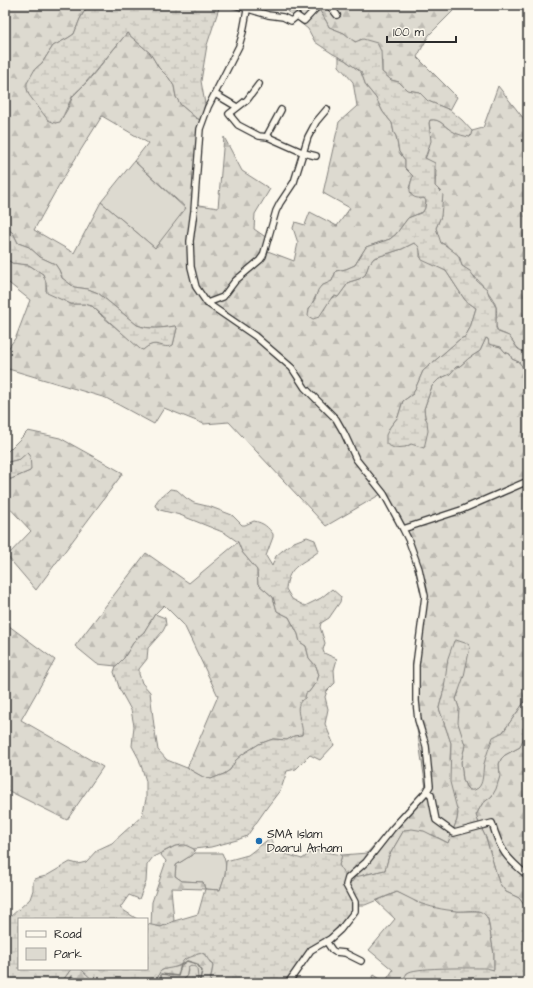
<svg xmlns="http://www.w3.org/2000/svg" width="533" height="988" font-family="'Architects Daughter',sans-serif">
<defs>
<pattern id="forest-firs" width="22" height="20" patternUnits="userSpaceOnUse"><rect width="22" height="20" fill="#dddad0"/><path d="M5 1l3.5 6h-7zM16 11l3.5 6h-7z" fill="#bebbb3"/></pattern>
<pattern id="wetland-marsh" width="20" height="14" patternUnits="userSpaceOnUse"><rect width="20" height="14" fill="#dddad0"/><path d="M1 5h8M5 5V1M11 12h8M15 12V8" fill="none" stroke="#bebbb3"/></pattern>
</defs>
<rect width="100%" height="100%" fill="#fbf7ec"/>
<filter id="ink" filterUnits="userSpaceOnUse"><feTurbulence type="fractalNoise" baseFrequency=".025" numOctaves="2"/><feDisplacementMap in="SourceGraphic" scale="8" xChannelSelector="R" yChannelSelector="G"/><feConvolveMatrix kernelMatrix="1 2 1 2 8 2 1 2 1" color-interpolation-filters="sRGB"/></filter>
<g filter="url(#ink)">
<path fill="#dddad0" stroke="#84827e" d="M134,161L187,210L155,248L101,202Z
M195,853H222C229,867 225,876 220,890L205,889L203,882L182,881L175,876L176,865Z"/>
<path fill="url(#forest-firs)" stroke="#84827e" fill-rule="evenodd" d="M5,5H88L80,19L74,34L68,38L53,46L42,63L35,69L55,123L60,121L67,110L73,96L87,82L127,33L150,53L159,68L169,78L174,86L176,97L181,105L196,118L201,120L194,204L218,208L224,137L242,171L270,189L255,214L254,229L267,238L265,250L294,261L298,243L293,228L295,222L305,225L310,212L337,226L350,208L323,193L339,122L357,106L353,82L339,66V57L345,60L361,72L366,86L376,98L383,112L392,123L394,133L396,136L399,152L405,160V168L413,176L409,188L420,199L424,198L426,200L425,208L423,212L408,218L396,234L390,239L366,247L355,265L346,269L336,271L332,281C328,284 325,284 322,286C319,288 312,304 309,309L324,310C327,304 330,295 338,297L349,282L359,279L365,275L369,264L374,258L402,249L414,243C421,245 420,250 420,257L446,271L465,300L476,308L470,328L465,337L460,339L423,371L413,394L403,401L398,417L390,427L405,447L411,444L427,422L425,417L424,409L432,386L439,379L450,374L456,367L460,366L469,358L480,351L486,338L488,339L490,344L501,347L505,352L510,354L512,359L519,362L524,369L528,370V697L503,732L484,764L483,781L479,788L472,791L466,787L463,780L461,762L465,745L457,723L459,708L456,699L459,692L444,689L439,708L451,743L450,759L458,813L457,820L448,843L433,835L404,830L389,856L385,870L363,875L350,886L339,865L342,855L367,853L426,788L415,716L414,662L423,600L408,543L381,494L326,526L229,422L204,424L164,408L154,424L106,398L5,368V353L16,337L30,300L5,280V258L12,263L29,265L43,274L46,282V291L71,304H85L92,306L103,317L143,350C155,338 161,349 173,345L177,328L175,326C161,328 150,330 137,325L98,293L88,289L74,287L62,278L59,270L55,264L40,257L29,247L18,243L13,233L5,227ZM102,116L148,143L134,161L186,208L155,248L101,202L74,253L34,230L59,185Z
M317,5H462L454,10L429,35L417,57L457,97L450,110L428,101L419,92L407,90L399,82L391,80L382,72V61L361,39L357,42L351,40L344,33L329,27C326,19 320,13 317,5Z
M498,86L524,119L528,130V361L527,354C524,352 521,351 519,349C515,346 513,340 509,337C506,333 499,334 497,329C494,322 498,314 496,307C494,296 472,272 462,266L460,258L446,245L441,243L439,240L436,228L441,216L435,186L436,170L425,159C430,148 432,135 429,123L430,120C440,118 443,126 451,130C456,134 464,135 470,137L472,131L483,128Z
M28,431L60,438L123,473L36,590L7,556L31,531L5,503V479H11L30,471L28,453L20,459L5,463V450L8,451Z
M238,542L242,552L257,570L258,584L273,597L277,611L289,617L298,634L300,642L306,646L309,658L316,666L319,675L317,681L309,692L299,718C302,724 304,729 302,735L294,736L287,740L273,739L259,744L243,754L236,760L230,770L224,774L211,779L203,777L187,768L218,696L184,625L164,605L155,614L144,632L135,640L124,658L116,666L97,664L75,646L146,553L189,583Z
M5,623L55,660L21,720L103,767L67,820L5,789Z
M528,723V907L524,905L519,898L506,892L499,883L486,838L478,821L476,815L482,804L492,796L500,776L499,764L501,759L505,755L520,747L523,739V728Z
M182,844H185L194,849L195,853L176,865L175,876L182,881L203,882L205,889L171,888L174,921L161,927L151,926L152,902L166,861L160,854L175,846Z
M397,892L411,898L416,902L457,911H481L485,914L488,919L494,954V970H425L407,973L404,983H369L374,975L385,982L393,970L369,950L395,919L376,901Z
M200,952L204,954L213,966L210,983H196L198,978L188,967L187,975L182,983H158C157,970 161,970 173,967C175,967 177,967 179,966C181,965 181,962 183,961C185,958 197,953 200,952Z
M71,969H81L93,980V983H61Z"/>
<path fill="url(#wetland-marsh)" stroke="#84827e" d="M88,5H220L207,45L201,81L205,104L201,120L196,118L181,105L176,97L174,86L169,78L159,68L150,53L127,33C114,49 100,65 87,81C83,87 76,91 72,97C68,105 65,113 60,122L55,123L48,120L29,95L27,89V83L35,69L42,63L53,46L68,38L74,34L80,19Z
M283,5H317C320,13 326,19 329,27L344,33L355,42L363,39L377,43L381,51L382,72L391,80L399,82L407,90L419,92L428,101L450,110L462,120L472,131L470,137C464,136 459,135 454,132C445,128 441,118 430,120L429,123L431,141L425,158L435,163V186L443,194L441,216L436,228L441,243L445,245L458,255L462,266L470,271L477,281L487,289L489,295L496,307V328L498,332L509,336L518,349L527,354L528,370L524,369L519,362L512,359L510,354L505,352L501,347L489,344L488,339L486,338L480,351L469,358L460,366L456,367L450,374L439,379L432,386L424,409L425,417L427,421L428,431L424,448L411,444L405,447L394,448L386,444V435L390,427L398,417L403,401L413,394L423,371L460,339L465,337L470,328L476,308L465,300L446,271L422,260C419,254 422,246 414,243L402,249L374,258L369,264L365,275L359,279L349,282L338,297L335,296L332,297L319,317L313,319L308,316L309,309L315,299L318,290L321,286L332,281L336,271L346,269L355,265L366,247L390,239L396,234L408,218L423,212L425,208L426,201L424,198C406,200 409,187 413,176L405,168V160L399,152L396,136L394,133L392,123L383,112L376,98L366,86L361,72L345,60L333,54L315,42L308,29L293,17Z
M5,227L13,233L18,243L29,247L40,257L55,264L59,270L62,278L74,287L88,289L98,293L137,325C150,330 161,328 175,326L177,328L173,345C162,351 157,337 143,350L140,349L92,306L85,304H71L47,293L46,282L43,274L29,265L12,263L5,258V253L8,246L5,243Z
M28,452L30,454L31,469L30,471L11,479H5V463L20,459Z
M170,489L177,490L186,498L194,503L211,507L232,515L242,525H245L254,521C264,523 268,527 273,534V537L266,556L272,566L276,556L283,550L294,542L307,537L315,540L319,551C303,564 288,565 286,589L292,599L305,606L321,598L332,589L341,597L340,602L329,618L321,623L320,627L325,643L323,650L324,653L337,659L334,670L335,683L327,691L325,697L328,709L325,724L334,745L320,760L310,755L296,769L287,771L281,789L268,806L247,836L237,840L211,847L194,849L185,845H182L175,846L153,857L147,865L146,882L139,899L129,895L120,908L137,919H19V969H71L61,983H5V917H10L30,899L33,890V882L34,879L46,876L70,862L78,864L86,862L97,850L112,843L142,816L146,799V781L139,759L132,746L134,726L131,710L120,690L114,672L116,666L124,658L135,640L144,632L155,614L165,618L166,625L163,631L148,648L147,659L139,669V674L142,683L150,692L154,726L158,750L167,760L187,768L203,777L211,779L224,774L230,770L236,760L243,754L259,744L273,739L287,740L294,736L302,735C305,724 290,706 305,698L306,693L309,692L317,681L319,675L316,666L309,658L306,646L300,642L298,634L289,617L277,611L273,597L258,584L257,570L242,552L238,542L225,533L180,515L160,510L155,506C157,497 165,495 170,489Z
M456,640L468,644L470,647L464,676L456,699L459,708L458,723L465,745L461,762L463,780L466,787L469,790C485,792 482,774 484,764C486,755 490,746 493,737L503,732L528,697V723L523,728V739L520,747L505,755L501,759L499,764L500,776L496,789L492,796L482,804L476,815L478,821L486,838L499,883L506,892L519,898L524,905L528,907V983H404C404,979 405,974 409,972C420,967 471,968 486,968L494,970V954L488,919C481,906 469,912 457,911C444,910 429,907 417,902C410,899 404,895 397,892L365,905H357L328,938L314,948L287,983H210L213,966C211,961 204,950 198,953C196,953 195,955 193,956C190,958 187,957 184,960C182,962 181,965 178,966C166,971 157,965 158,983H93C92,977 85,974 81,969H147V924L161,927L174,921L198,914L205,889L220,890L225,875L226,861L248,855L270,838L276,851L302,859L314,850L342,855L339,865L346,877L352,882L355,877L385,870L389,856L404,830L412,829L424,831L448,843L457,820L458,813L450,782L451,743L439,708L444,689L448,658L454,641Z
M191,965L197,968L198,978L196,983H182L187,975L188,967Z"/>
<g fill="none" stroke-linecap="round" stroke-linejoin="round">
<path stroke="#7b7a75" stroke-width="1.5" d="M68,983L72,976L77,983
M161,983V974L178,976L181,965L187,961L197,964L202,971L199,983"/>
<defs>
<path id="minor" d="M235,5L268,15L283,17L291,21L297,16L304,21L319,5
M248,5L243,32L239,46L208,107L200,129L194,211L190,241L191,267L196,287L207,303L255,336L292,368L305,388L336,419L344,433L356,459L384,494L403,529L409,541L419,569L425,596L416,665V701L418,720L426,746L430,786L427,791L392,829L366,862L348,878L346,885L355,902V911L340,930L330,939L311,950L288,983
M329,5L337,15
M259,84L247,100L229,114L238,125L259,136L268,137L304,153L316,156
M215,94L237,107
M268,137V134L281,110
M207,303L223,297L235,281L260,260L263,256L276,211L280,203L294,182L308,137L316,122L327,109
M403,529L461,510L528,481
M427,791L431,795L436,820L454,833L492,823C500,850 506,858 528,876
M326,941L332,950L335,952L345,953L361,961"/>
</defs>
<use href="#minor" stroke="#2b2b2b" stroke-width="8"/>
<use href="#minor" stroke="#fbf7ec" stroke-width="5.5"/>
</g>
</g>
<circle fill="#1f6fb2" stroke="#fbf7ec" stroke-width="1.5" cx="259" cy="841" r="4"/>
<g text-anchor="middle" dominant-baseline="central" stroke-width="3" stroke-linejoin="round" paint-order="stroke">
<g font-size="12" fill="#2b2b2b" stroke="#fbf7ec" text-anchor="start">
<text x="267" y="834">SMA Islam<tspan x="267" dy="14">Daarul Arham</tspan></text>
</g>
</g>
<rect width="533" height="988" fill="none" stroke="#fbf7ec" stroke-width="20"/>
<rect x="10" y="10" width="513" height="968" fill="none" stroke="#2b2b2b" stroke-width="1.5" filter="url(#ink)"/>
<rect x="18" y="918" width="130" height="52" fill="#fbf7ec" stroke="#a8a59f"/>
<rect x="26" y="931" width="20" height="6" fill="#fbf7ec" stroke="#a8a59f"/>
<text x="54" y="938" font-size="12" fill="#2b2b2b">Road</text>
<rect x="26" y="948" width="20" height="12" fill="#dddad0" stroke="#a8a59f"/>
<text x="54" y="958" font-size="12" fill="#2b2b2b">Park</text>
<path d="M387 36v6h69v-6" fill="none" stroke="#2b2b2b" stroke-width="2"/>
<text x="393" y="36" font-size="12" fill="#2b2b2b" stroke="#fbf7ec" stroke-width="3" paint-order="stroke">100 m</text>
</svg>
